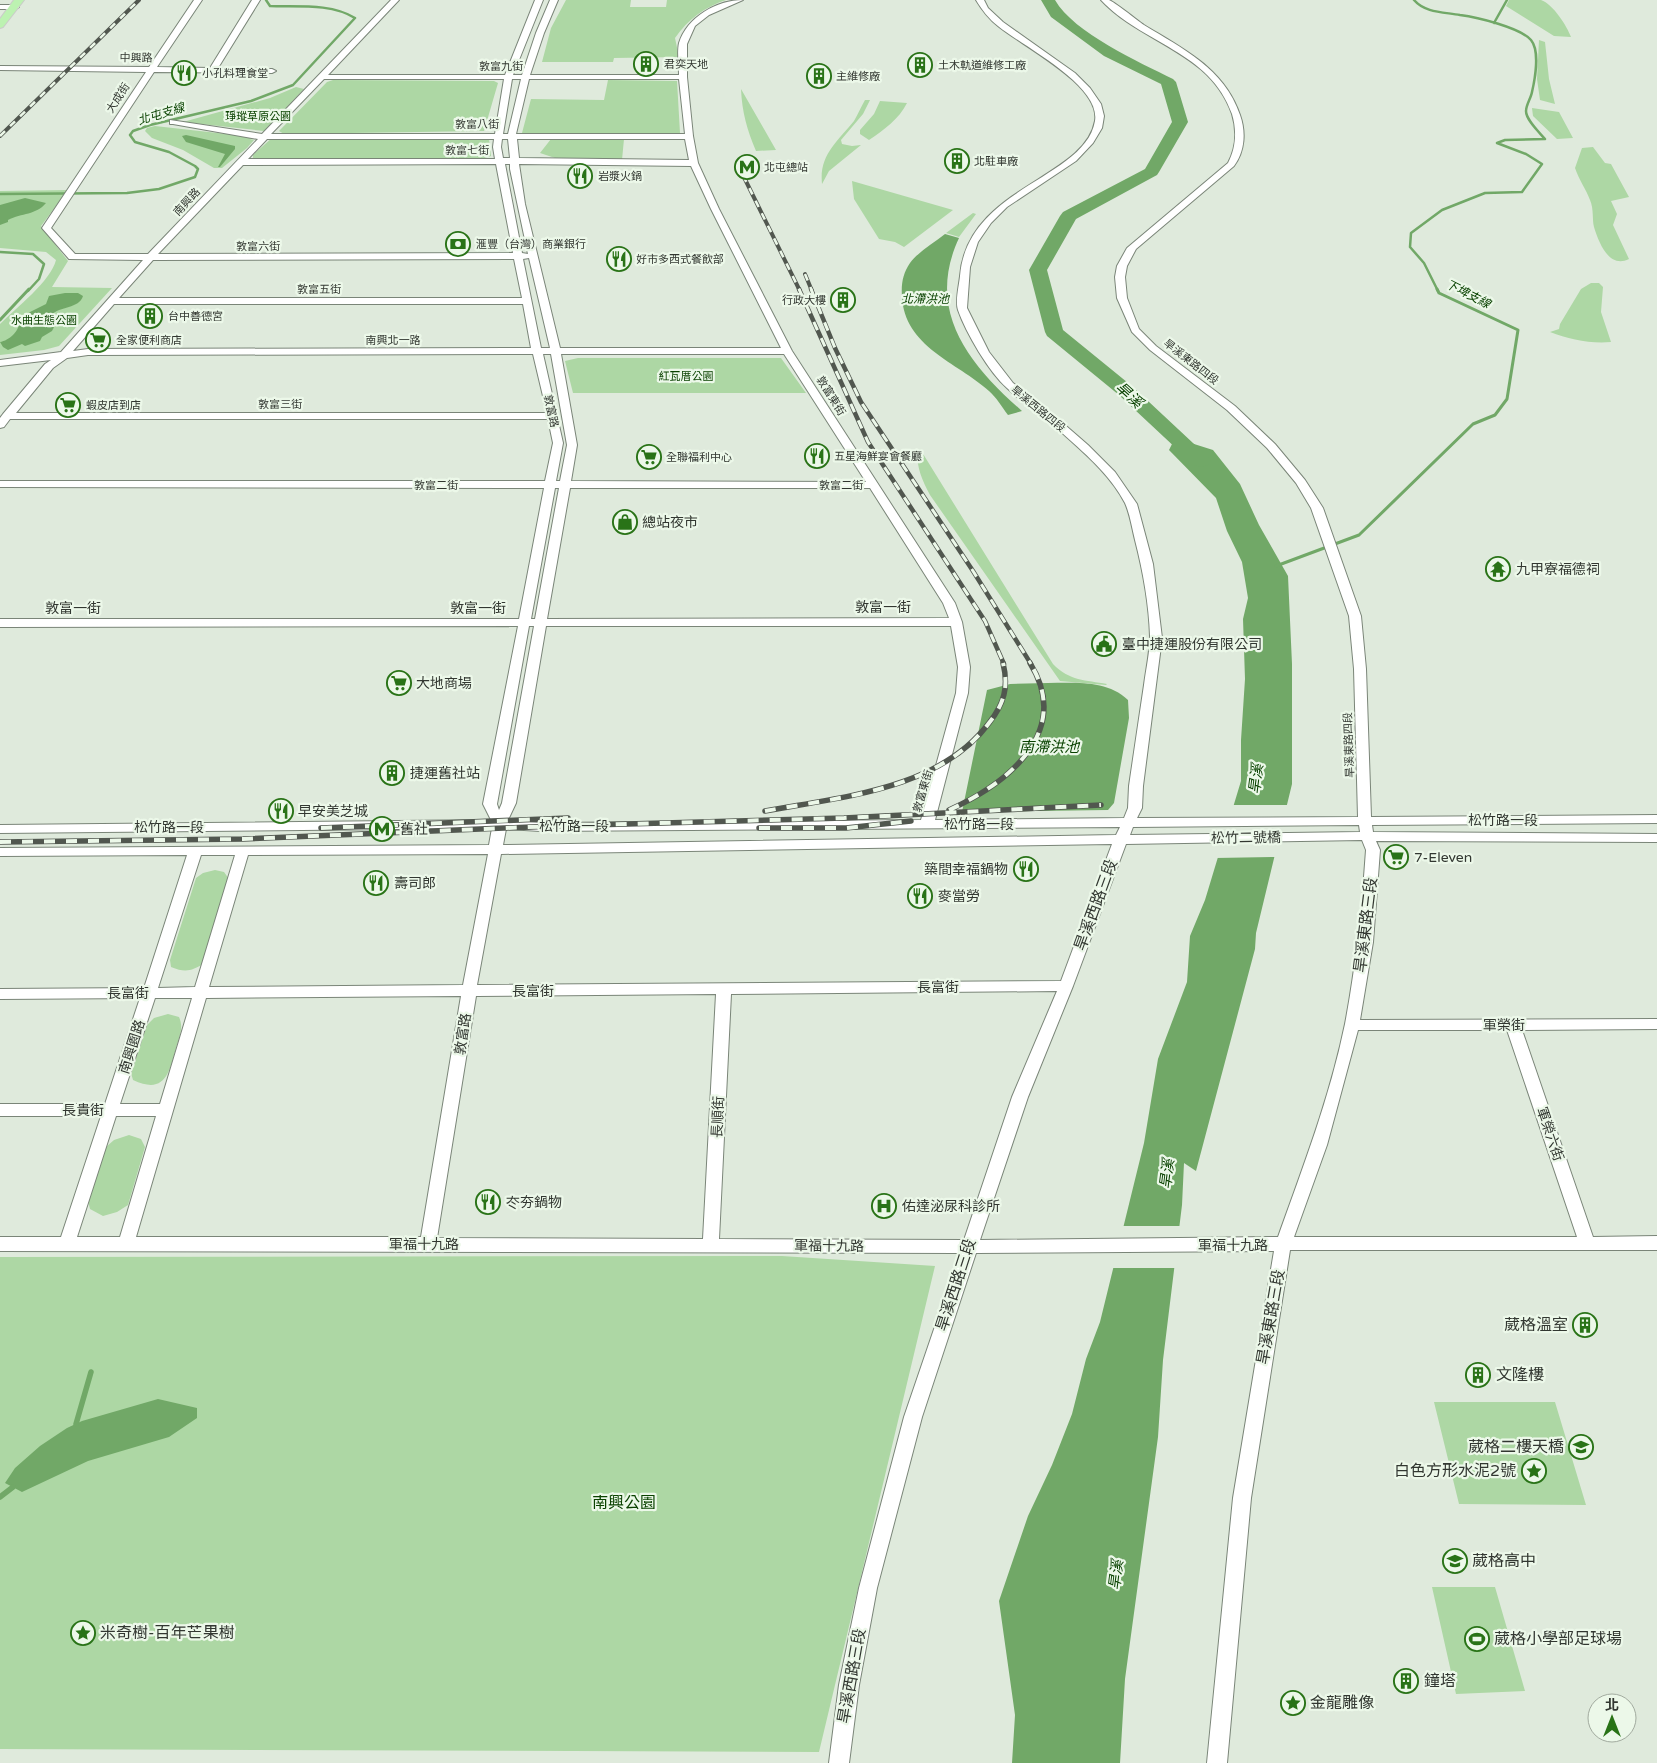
<svg xmlns="http://www.w3.org/2000/svg" width="1657" height="1763" font-family="'Varela Round','Noto Sans TC',sans-serif">
<rect width="100%" height="100%" fill="#dfeadc"/>
<path fill="#add7a4" d="M566,0H631L630,7H666L667,0H726C705,7 688,19 675,38L679,57L614,58L613,62H542L551,28Z
M1509,0C1519,0 1532,0 1541,0C1553,4 1567,26 1571,37L1554,36L1506,6Z
M1539,40L1545,42L1549,79L1555,104L1540,100L1537,79Z
M333,80L494,81L498,83L484,131L284,134L279,131L327,82Z
M608,80L677,81L680,133H522L531,99L604,100Z
M296,87L304,89L264,131L183,122L270,98Z
M741,89L776,150L756,151C747,130 742,112 741,89Z
M865,100H870L863,114L841,140L842,144L852,146L861,145L829,171L822,184C819,155 837,142 854,121C858,114 861,107 865,100Z
M880,101L907,103C899,119 884,130 869,140L860,134V130L874,114Z
M1532,108L1559,112L1573,138L1557,139L1533,116Z
M155,126L253,137L250,139L254,140L247,148L222,168H214L183,150L152,138L145,131L147,128Z
M273,137L489,139L491,156L481,159H253V155Z
M551,139H624L622,160H561L540,153Z
M1593,147L1605,163L1611,164L1629,197L1611,201L1617,214L1613,225L1629,259C1609,269 1599,243 1594,227C1592,219 1594,209 1590,200C1586,189 1579,180 1575,168L1582,148Z
M852,181L953,210L904,247L895,242L879,239L854,199Z
M68,190L41,226L68,261L52,287L112,288L59,346L44,350L0,355V324C16,308 51,281 56,260L46,252L0,248V191Z
M973,213L976,214L959,237L946,233Z
M1591,283H1599L1603,287L1601,312L1611,342C1590,344 1569,339 1550,332L1559,329L1560,324L1581,289Z
M578,358H781L806,393H573L565,361Z
M920,449L1053,664C1069,681 1086,680 1107,684L1106,685L1060,681L930,495C922,480 917,468 917,452Z
M215,870L224,872L229,879L205,963C191,971 186,973 171,967L170,960L196,878L203,873Z
M168,1014L179,1017C184,1028 179,1037 176,1048C169,1073 165,1095 133,1080L131,1073L147,1025L154,1018Z
M129,1135L141,1139L145,1147L128,1205L117,1212L103,1216L90,1209L88,1201L106,1147L114,1140Z
M782,1256L935,1266L819,1752L0,1749V1257Z
M1434,1402H1555L1586,1505L1459,1504Z
M1432,1587H1495L1525,1691L1456,1694Z"/>
<path fill="#71a867" d="M186,135L235,146V149L220,167H218L225,154L186,142L182,136Z
M25,198L46,203C36,215 22,213 8,220V222L0,225V205Z
M945,234L959,238C925,311 969,364 1022,411L1008,415C1002,407 996,397 989,391C957,362 904,347 902,296C901,284 903,273 910,263C919,251 934,243 945,234Z
M65,293H78L83,296C79,309 60,306 51,315V325L56,323L52,331L42,337L40,341L25,346L22,344L8,350L3,347L0,342C10,340 21,330 19,319L22,316L46,304L49,296Z
M1175,438L1213,450L1240,484L1259,525L1288,576L1292,664V784L1256,933L1255,949L1196,1171L1184,1163L1182,1205L1163,1360L1158,1437L1125,1679L1120,1763H1012L1015,1715L999,1601L1028,1516L1052,1465L1072,1414L1086,1359L1100,1322L1144,1143L1158,1059L1187,982L1190,936L1205,900L1241,781V740L1245,679L1243,619L1248,598L1242,562L1227,531L1216,498L1169,450Z
M1048,683C1075,683 1107,680 1128,700L1129,718L1114,803L1108,810L962,812L987,690L1010,684Z
M158,1399L197,1408V1418L169,1437L88,1461L22,1492L5,1483L15,1468L40,1446L67,1428L82,1421Z"/>
<path fill="#dfeadc" d="M1231,805H1290L1277,857L1215,858Z
M1122,1226H1182L1177,1268H1112Z"/>
<g fill="none" stroke-linecap="round" stroke-linejoin="round">
<path stroke="#71a867" stroke-width="2.5" d="M1414,0C1425,13 1444,12 1460,15C1477,17 1521,28 1531,40C1540,51 1535,79 1532,92C1531,98 1526,105 1526,111C1526,120 1539,132 1545,139L1505,140L1497,143L1526,154L1542,164L1522,192L1485,193L1442,210L1411,233L1410,247L1424,263L1438,291
M1494,23L1507,0
M0,194L127,193L159,189L195,177L198,169L195,166L169,152L135,142L130,135L133,131L150,125L251,101L293,85L355,18C331,3 297,7 270,6L266,0
M0,252L33,254L44,264L39,279L28,291"/>
<path stroke="#71a867" stroke-width="3" d="M0,320L29,289
M1276,566L1359,535L1473,424L1495,415L1507,399L1518,330L1439,293L1437,289"/>
<path stroke="#71a867" stroke-width="5.5" d="M76,1424L91,1372
M0,1497L13,1487"/>
<path fill="#71a867" fill-rule="evenodd" d="M1041,0H1055C1074,33 1139,62 1173,79L1176,82L1188,122L1159,172L1157,175L1076,219L1047,270L1063,330L1133,387L1208,457L1211,461L1208,465L1201,467L1194,465L1119,395L1047,336L1045,332L1029,270L1060,216L1063,212L1145,169L1172,122L1161,84L1104,56L1051,17Z"/>
<defs>
<path id="minor" d="M194,0H202L157,67L210,68L252,0H260L218,68L272,69L276,71L272,73L154,72L51,228L75,254H148L258,139L173,124H170V120L262,134L391,0H399L328,75H505L535,0H543L513,75H522L536,33L550,0H558L544,33L530,75H679C679,65 677,52 679,43C687,17 717,0 743,0L709,15L695,26L687,44V77L693,136L698,163L719,209L792,351L955,603L962,622L970,667L968,693L935,820L1124,818L1128,808L1129,786C1134,752 1139,718 1144,685C1146,669 1150,652 1150,636C1149,605 1143,571 1135,540C1132,528 1130,514 1125,503C1110,474 1083,452 1060,431C1042,416 1023,403 1007,388C989,372 966,333 958,310C955,301 959,286 960,276C967,187 1085,179 1095,121C1101,85 1022,46 998,26C989,19 982,10 976,0H984L988,8L1003,22L1075,73L1090,88L1101,104L1104,116L1102,128L1093,143L1076,161L1007,207L991,223L978,242L970,267L967,308L989,352L1013,383L1042,405L1088,445L1115,472L1137,504L1153,564L1162,638L1143,786L1142,808L1137,818L1358,817L1354,669L1349,616L1311,508L1296,483L1267,448L1227,410L1150,350L1132,332L1117,298L1115,277L1117,266L1127,248L1228,163C1236,148 1237,130 1232,114C1210,51 1142,44 1101,0C1104,0 1107,0 1109,0C1113,1 1137,20 1144,25C1183,49 1224,68 1240,115C1246,132 1245,151 1234,166L1136,249L1127,266L1125,277L1127,298L1139,329L1156,346L1235,406L1275,444L1305,480L1323,508L1361,616L1366,669L1371,817L1657,815V823L1372,825L1373,832L1657,834V842L1376,841L1380,850L1373,942L1360,1020L1657,1019V1029L1522,1030L1593,1237L1657,1236V1250H1290L1251,1498L1227,1763H1207L1233,1498L1274,1251L976,1253L922,1417L877,1588L859,1685L849,1763H829L839,1685L859,1588L904,1417L960,1253L0,1251V1237H61L101,1116H0V1104H105L140,998L0,999V989L144,988L187,855L0,856V848L489,845L492,828L0,833V825L491,820L483,804L518,626L0,627V619H519L544,488L0,487V481H545L553,443L548,419H10L4,427L0,428V418L3,414L45,364L51,360L0,366V360L61,352L143,260L69,259L42,228L146,72L0,70V66L149,67ZM324,79H504L495,134H271ZM512,79H521L508,134H503ZM529,79H679L685,134H516ZM267,139H494L493,147L495,159H248ZM502,139H508L510,158H503L501,147ZM517,139H685L689,160L519,158ZM496,164L513,253L158,254L243,165ZM505,164H510V169L528,254L522,253ZM519,164L691,166L711,209L781,348H560L525,204ZM529,258L550,348H541L523,259ZM514,259L522,298H119L153,260ZM114,304H523L531,348L88,349L73,351ZM533,354L547,413H16L53,368L67,358L88,355ZM543,354H551L567,445L560,481H556L563,443ZM561,354H784L866,482L571,481L577,445ZM555,488H559L535,619H531ZM570,488H870L943,603L949,618L547,619ZM529,626H534L502,803L499,810L497,804ZM546,626H951L958,667L956,693L921,820L540,823L508,820L516,803ZM1359,825L1360,832L1130,835L1133,827ZM1120,827L1116,835L503,845L506,829L540,831ZM1362,840L1366,850C1362,908 1356,966 1345,1024C1330,1097 1303,1167 1278,1237L980,1240L1028,1097L1073,986L1126,844ZM1112,844L1061,981L477,985L501,854ZM488,854L463,985L209,987L248,855ZM201,855H235L195,987L158,988ZM1057,991L1012,1097L964,1240L719,1239L731,994ZM716,994L703,1239L437,1238L476,996ZM461,996L421,1237H136L206,998ZM155,998H192L160,1104H120ZM1358,1030H1507L1577,1237H1294L1327,1145ZM116,1116H156L120,1237H77Z
M0,5H15L19,7L15,9H0Z"/>
<path id="major" d="M14,0H24L3,27L0,28V19Z"/>
</defs>
<use href="#minor" stroke="#7a8578" stroke-width="2"/>
<use href="#major" stroke="#cacbc9" stroke-width="2"/>
<use href="#minor" fill="#fff" fill-rule="evenodd"/>
<use href="#major" fill="#bcf2b1" fill-rule="evenodd"/>
<defs>
<path id="rail-far2" d="M0,136L139,0
M737,163L800,291
M805,274L812,291"/>
<path id="rail-far1" d="M799,289L868,442L985,621L1004,664
M811,289L835,348L861,402L973,571L1031,664"/>
<path id="rail" d="M949,810C1007,784 1073,732 1030,663
M765,811C841,797 939,790 989,723C1004,704 1009,687 1003,663
M321,828L568,818
M759,828H846L911,821
M0,842L243,839L554,826L844,818L1101,805"/>
</defs>
<use href="#rail-far2" stroke="#51574f" stroke-width="4"/>
<use href="#rail-far1" stroke="#51574f" stroke-width="4.5"/>
<use href="#rail" stroke="#51574f" stroke-width="5.5"/>
<use href="#rail-far2" stroke="#ecf8e9" stroke-width="2.5" stroke-dasharray="7" stroke-linecap="butt"/>
<use href="#rail-far1" stroke="#ecf8e9" stroke-width="3" stroke-dasharray="9" stroke-linecap="butt"/>
<use href="#rail" stroke="#ecf8e9" stroke-width="4" stroke-dasharray="11" stroke-linecap="butt"/>
</g>
<defs>
<symbol id="building-ring" viewBox="-11 -11 22 22"><circle r="9.5" fill="#ecf8e9" stroke="#297317" stroke-width="1.5"/><path d="M-4-6H4V6H1V3H-1V6H-4ZM-2.5-4.3h1.7v1.8h-1.7ZM.8-4.3h1.7v1.8H.8ZM-2.5-1h1.7V.8h-1.7ZM.8-1h1.7V.8H.8Z" fill="#297317"/></symbol>
<symbol id="restaurant-ring" viewBox="-11 -11 22 22"><circle r="9.5" fill="#ecf8e9" stroke="#297317" stroke-width="1.5"/><path d="M-5-6h1v4h1v-4h1v4h1v-4h1v5L-1.5 .5V6h-2V.5L-5-1ZM5-6V6H3V1.5H1.5Q1.5-4 5-6Z" fill="#297317"/></symbol>
<symbol id="metro-ring" viewBox="-11 -11 22 22"><circle r="9.5" fill="#ecf8e9" stroke="#297317" stroke-width="1.5"/><path d="M-5.5 5V-5H-3L0 0L3-5H5.5V5H3V-.5L0 4L-3-.5V5Z" fill="#297317"/></symbol>
<symbol id="bank-ring" viewBox="-11 -11 22 22"><circle r="9.5" fill="#ecf8e9" stroke="#297317" stroke-width="1.5"/><path d="M-6-4H6V4H-6ZM0-2.3a2.3 2.3 0 1 0 0 4.6a2.3 2.3 0 1 0 0-4.6Z" fill="#297317"/></symbol>
<symbol id="supermarket-ring" viewBox="-11 -11 22 22"><circle r="9.5" fill="#ecf8e9" stroke="#297317" stroke-width="1.5"/><path d="M-6-5.5h2.5l.6 2H6L4.5 2H-2.5L-4.4-4H-6ZM-1.5 3.2a1.3 1.3 0 1 0 .1 0ZM3 3.2a1.3 1.3 0 1 0 .1 0Z" fill="#297317"/></symbol>
<symbol id="shop-ring" viewBox="-11 -11 22 22"><circle r="9.5" fill="#ecf8e9" stroke="#297317" stroke-width="1.5"/><path d="M-5-2.5h2.3a2.7 3.5 0 0 1 5.4 0H5L5.5 6h-11ZM-1.5-2.5h3a1.5 2.3 0 0 0-3 0Z" fill="#297317"/></symbol>
<symbol id="temple-ring" viewBox="-11 -11 22 22"><circle r="9.5" fill="#ecf8e9" stroke="#297317" stroke-width="1.5"/><path d="M0-6L5-2H3V0L6.5 2.5H4V6H1.5V3h-3V6H-4V2.5H-6.5L-3 0V-2H-5Z" fill="#297317"/></symbol>
<symbol id="civic-ring" viewBox="-11 -11 22 22"><circle r="9.5" fill="#ecf8e9" stroke="#297317" stroke-width="1.5"/><path d="M-.6-6.5H3V-4.5H.6V-3L4-1V1h2V6H-6V1h2V-1L-.6-3ZM-1.2 2.5V6h2.4V2.5Z" fill="#297317"/></symbol>
<symbol id="hospital-ring" viewBox="-11 -11 22 22"><circle r="9.5" fill="#ecf8e9" stroke="#297317" stroke-width="1.5"/><path d="M-5-5h3v3.5h4V-5h3V5h-3V1.5h-4V5h-3Z" fill="#297317"/></symbol>
<symbol id="university-ring" viewBox="-11 -11 22 22"><circle r="9.5" fill="#ecf8e9" stroke="#297317" stroke-width="1.5"/><path d="M0-5L7-2L0 1L-7-2ZM-4 1L0 2.5L4 1V4Q0 6-4 4Z" fill="#297317"/></symbol>
<symbol id="sight-ring" viewBox="-11 -11 22 22"><circle r="9.5" fill="#ecf8e9" stroke="#297317" stroke-width="1.5"/><path d="M0-6L1.8-2.2L6-1.7L2.9 1.2L3.7 5.4L0 3.3L-3.7 5.4L-2.9 1.2L-6-1.7L-1.8-2.2Z" fill="#297317"/></symbol>
<symbol id="school-ring" viewBox="-11 -11 22 22"><circle r="9.5" fill="#ecf8e9" stroke="#297317" stroke-width="1.5"/><path d="M0-5L7-2L0 1L-7-2ZM-4 1L0 2.5L4 1V4Q0 6-4 4Z" fill="#297317"/></symbol>
<symbol id="stadium-ring" viewBox="-11 -11 22 22"><circle r="9.5" fill="#ecf8e9" stroke="#297317" stroke-width="1.5"/><path d="M0-5a6.5 5 0 1 0 0 10a6.5 5 0 1 0 0-10ZM-3.5-1.8h7v3.6h-7Z" fill="#297317"/></symbol>
</defs>
<g fill-rule="evenodd">
<use href="#building-ring" x="632" y="50" width="28" height="28"/>
<use href="#building-ring" x="906" y="51" width="28" height="28"/>
<use href="#restaurant-ring" x="170" y="59" width="28" height="28"/>
<use href="#building-ring" x="805" y="62" width="28" height="28"/>
<use href="#building-ring" x="943" y="147" width="28" height="28"/>
<use href="#metro-ring" x="733" y="153" width="28" height="28"/>
<use href="#restaurant-ring" x="566" y="162" width="28" height="28"/>
<use href="#bank-ring" x="444" y="230" width="28" height="28"/>
<use href="#restaurant-ring" x="605" y="245" width="28" height="28"/>
<use href="#building-ring" x="829" y="286" width="28" height="28"/>
<use href="#building-ring" x="136" y="302" width="28" height="28"/>
<use href="#supermarket-ring" x="84" y="326" width="28" height="28"/>
<use href="#supermarket-ring" x="54" y="391" width="28" height="28"/>
<use href="#restaurant-ring" x="803" y="442" width="28" height="28"/>
<use href="#supermarket-ring" x="635" y="443" width="28" height="28"/>
<use href="#shop-ring" x="611" y="508" width="28" height="28"/>
<use href="#temple-ring" x="1484" y="555" width="28" height="28"/>
<use href="#civic-ring" x="1090" y="630" width="28" height="28"/>
<use href="#supermarket-ring" x="385" y="669" width="28" height="28"/>
<use href="#building-ring" x="378" y="759" width="28" height="28"/>
<use href="#restaurant-ring" x="267" y="797" width="28" height="28"/>
<use href="#metro-ring" x="368" y="815" width="28" height="28"/>
<use href="#supermarket-ring" x="1382" y="843" width="28" height="28"/>
<use href="#restaurant-ring" x="1012" y="855" width="28" height="28"/>
<use href="#restaurant-ring" x="362" y="869" width="28" height="28"/>
<use href="#restaurant-ring" x="906" y="882" width="28" height="28"/>
<use href="#restaurant-ring" x="474" y="1188" width="28" height="28"/>
<use href="#hospital-ring" x="870" y="1192" width="28" height="28"/>
<use href="#building-ring" x="1571" y="1311" width="28" height="28"/>
<use href="#building-ring" x="1464" y="1361" width="28" height="28"/>
<use href="#university-ring" x="1567" y="1433" width="28" height="28"/>
<use href="#sight-ring" x="1520" y="1457" width="28" height="28"/>
<use href="#school-ring" x="1441" y="1547" width="28" height="28"/>
<use href="#sight-ring" x="69" y="1619" width="28" height="28"/>
<use href="#stadium-ring" x="1463" y="1625" width="28" height="28"/>
<use href="#building-ring" x="1392" y="1667" width="28" height="28"/>
<use href="#sight-ring" x="1279" y="1689" width="28" height="28"/>
</g>
<g text-anchor="middle" dominant-baseline="central" stroke-width="4.5" stroke-linejoin="round" paint-order="stroke">
<g font-size="11" fill="#323731" stroke="#ecf8e9">
<text transform="translate(136 58) rotate(1)">中興路</text>
<text x="501" y="66">敦富九街</text>
<text transform="translate(118 98) rotate(-57)">大成街</text>
<text x="477" y="124">敦富八街</text>
<text x="467" y="150">敦富七街</text>
<text transform="translate(187 202) rotate(-47)">南興路</text>
<text x="258" y="246">敦富六街</text>
<text x="319" y="289">敦富五街</text>
<text x="393" y="340">南興北一路</text>
<text transform="translate(1191 362) rotate(38)">旱溪東路四段</text>
<text transform="translate(831 396) rotate(58)">敦富東街</text>
<text x="280" y="404">敦富三街</text>
<text transform="translate(1038 409) rotate(39)">旱溪西路四段</text>
<text transform="translate(551 411) rotate(77)">敦富路</text>
<text x="436" y="485">敦富二街</text>
<text x="841" y="485">敦富二街</text>
<text transform="translate(1349 745) rotate(-92)">旱溪東路四段</text>
<text transform="translate(923 791) rotate(-74)">敦富東街</text>
</g>
<g font-size="11" fill="#323731" stroke="#ecf8e9" text-anchor="start">
<text x="664" y="64">君奕天地</text>
<text x="938" y="65">土木軌道維修工廠</text>
<text x="202" y="73">小孔料理食堂</text>
<text x="836" y="76">主維修廠</text>
<text x="974" y="161">北駐車廠</text>
<text x="764" y="167">北屯總站</text>
<text x="598" y="176">岩漿火鍋</text>
<text x="476" y="244">滙豐（台灣）商業銀行</text>
<text x="636" y="259">好市多西式餐飲部</text>
<text x="826" y="300" text-anchor="end">行政大樓</text>
<text x="168" y="316">台中善德宮</text>
<text x="116" y="340">全家便利商店</text>
<text x="86" y="405">蝦皮店到店</text>
<text x="834" y="456">五星海鮮宴會餐廳</text>
<text x="666" y="457">全聯福利中心</text>
</g>
<g font-size="11" fill="#0a4200" stroke="#ecf8e9">
<text x="258" y="116">琤瑽草原公園</text>
<text x="44" y="320">水曲生態公園</text>
<text x="686" y="376">紅瓦厝公園</text>
</g>
<g font-size="12" font-style="italic" fill="#094200" stroke="#ecf8e9">
<text transform="translate(161 114) rotate(-17)">北屯支線</text>
<text transform="translate(1468 294) rotate(27)">下埤支線</text>
<text x="925" y="299">北滯洪池</text>
</g>
<g font-size="14" fill="#323731" stroke="#ecf8e9" text-anchor="start">
<text x="642" y="522">總站夜市</text>
<text x="1516" y="569">九甲寮福德祠</text>
<text x="1122" y="644">臺中捷運股份有限公司</text>
<text x="416" y="683">大地商場</text>
<text x="410" y="773">捷運舊社站</text>
<text x="298" y="811">早安美芝城</text>
<text x="400" y="829">舊社</text>
<text x="1414" y="857">7-Eleven</text>
<text x="1008" y="869" text-anchor="end">築間幸福鍋物</text>
<text x="394" y="883">壽司郎</text>
<text x="938" y="896">麥當勞</text>
<text x="506" y="1202">冭夯鍋物</text>
<text x="902" y="1206">佑達泌尿科診所</text>
</g>
<g font-size="14" fill="#323731" stroke="#ecf8e9">
<text x="883" y="607">敦富一街</text>
<text x="73" y="608">敦富一街</text>
<text x="478" y="608">敦富一街</text>
<text x="1503" y="820">松竹路一段</text>
<text x="979" y="824">松竹路一段</text>
<text x="574" y="826">松竹路一段</text>
<text x="169" y="827">松竹路一段</text>
<text transform="translate(1246 838) rotate(-1)">松竹二號橋</text>
<text x="938" y="987">長富街</text>
<text x="533" y="991">長富街</text>
<text x="128" y="993">長富街</text>
<text x="1504" y="1025">軍榮街</text>
<text transform="translate(463 1034) rotate(-81)">敦富路</text>
<text transform="translate(132 1047) rotate(-72)">南興園路</text>
<text x="83" y="1110">長貴街</text>
<text transform="translate(718 1117) rotate(-87)">長順街</text>
<text transform="translate(1550 1134) rotate(71)">軍榮六街</text>
<text x="424" y="1244">軍福十九路</text>
<text x="1233" y="1245">軍福十九路</text>
<text transform="translate(829 1246) rotate(1)">軍福十九路</text>
</g>
<g font-size="15" font-style="italic" fill="#094200" stroke="#ecf8e9">
<text transform="translate(1129 395) rotate(42)">旱溪</text>
<text x="1049" y="747">南滯洪池</text>
<text transform="translate(1256 779) rotate(-83)">旱溪</text>
<text transform="translate(1167 1174) rotate(-83)">旱溪</text>
<text transform="translate(1116 1575) rotate(-83)">旱溪</text>
</g>
<g font-size="16" fill="#323731" stroke="#ecf8e9">
<text transform="translate(1096 905) rotate(-70)">旱溪西路三段</text>
<text transform="translate(1366 925) rotate(-83)">旱溪東路三段</text>
<text transform="translate(956 1285) rotate(-72)">旱溪西路三段</text>
<text transform="translate(1271 1317) rotate(-80)">旱溪東路三段</text>
<text transform="translate(852 1676) rotate(-80)">旱溪西路三段</text>
</g>
<g font-size="16" fill="#323731" stroke="#ecf8e9" text-anchor="start">
<text x="1568" y="1325" text-anchor="end">葳格溫室</text>
<text x="1496" y="1375">文隆樓</text>
<text x="1564" y="1447" text-anchor="end">葳格二樓天橋</text>
<text x="1516" y="1471" text-anchor="end">白色方形水泥2號</text>
<text x="1472" y="1561">葳格高中</text>
<text x="100" y="1633">米奇樹-百年芒果樹</text>
<text x="1494" y="1639">葳格小學部足球場</text>
<text x="1424" y="1681">鐘塔</text>
<text x="1310" y="1703">金龍雕像</text>
</g>
<g font-size="16" fill="#0a4200" stroke="#ecf8e9">
<text x="624" y="1503">南興公園</text>
</g>
</g>
<g transform="translate(1612 1718)"><circle r="24" fill="#ecf8e9" stroke="#a2ab9f"/>
<path d="M0-4L9 19L0 12L-9 19Z" fill="#297317"/>
<text y="-8" font-size="14" font-weight="bold" text-anchor="middle" fill="#323731">北</text>
</g>
</svg>
